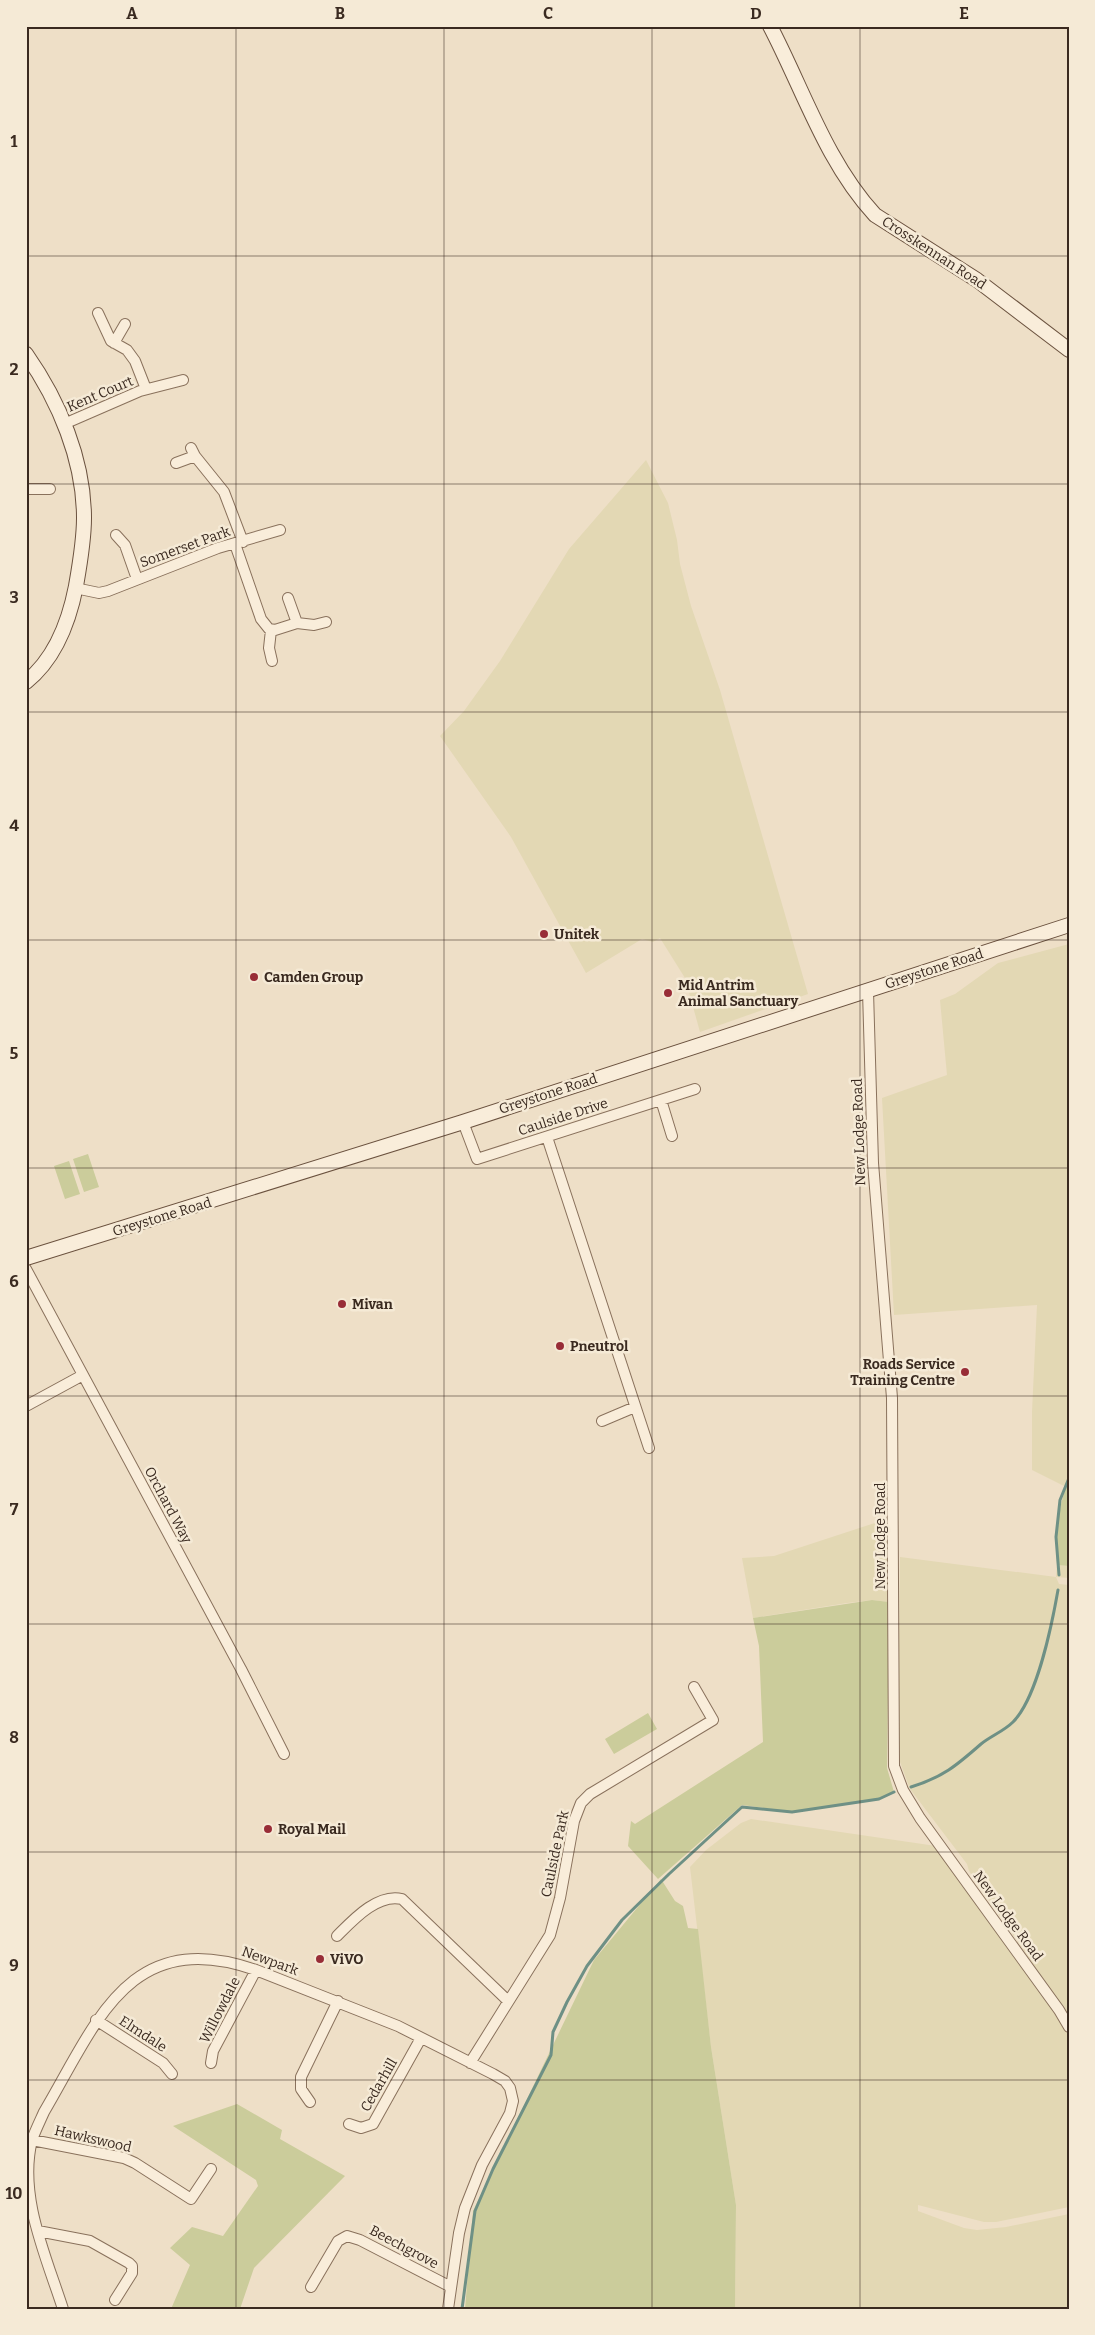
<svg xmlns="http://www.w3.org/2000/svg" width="1095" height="2335" font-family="Bitter,serif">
<rect width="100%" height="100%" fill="#eedfc7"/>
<path fill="#e3d8b4" d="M646,460L668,503L677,540L680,564L691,606L720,690L808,994L700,1032L685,978L660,938L653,942L642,939L586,973L511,837L440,736L464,711L500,661L569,549Z
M1069,944V1478L1066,1487L1032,1470V1412L1037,1305L894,1315L882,1098L947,1075L940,1000L955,994L998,963Z
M890,1518L889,1602L872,1600L847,1603L753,1618L742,1558L774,1556Z
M900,1557L1056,1577L1057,1565L1069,1566V1578L1056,1577L1059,1584L1069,1585V2016L969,1871L967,1864L910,1789L900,1762L898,1737Z
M751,1819L936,1846L1066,2029L1069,2035V2207L996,2222H984L918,2205V2211L964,2228L977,2230L1006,2227L1069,2214V2309H735L736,2205L711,2047L690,1867L706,1850L741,1823Z"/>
<path fill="#cbcc9b" d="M88,1154L99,1187L84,1192L73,1159Z
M69,1161L80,1194L65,1199L54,1166Z
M1069,1478V1566L1057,1565C1055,1534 1058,1507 1069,1478Z
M872,1600L889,1602L887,1768L894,1792L879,1799L792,1812L742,1805L658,1879L628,1846L631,1821L635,1824L763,1742L759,1646L753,1618Z
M648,1713L657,1729L614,1754L605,1739Z
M661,1879L675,1901L683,1906L688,1928L698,1929L711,2047L736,2205L735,2309H465L473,2211L594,1960Z
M237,2104L282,2130L280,2139L345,2176L254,2268L240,2309H171L190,2265L170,2248L192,2227L223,2236L258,2186L256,2180L173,2126Z"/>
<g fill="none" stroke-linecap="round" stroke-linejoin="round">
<path stroke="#6e9085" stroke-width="3" d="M1059,1575L1056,1537L1060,1500L1069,1478
M911,1787C943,1777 956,1766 981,1744C991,1736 1004,1731 1013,1722C1037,1698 1052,1624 1058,1590
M462,2309L475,2211L493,2169L551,2055L553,2032L567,2002L587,1966L622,1920L669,1874L742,1807L792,1812L879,1799L894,1792"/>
<defs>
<path id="street" d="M98,313L111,341L127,350L135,361L146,389
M114,343L125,324
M64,424L140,391L183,380
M191,448L195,456L224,492L243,542
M176,463L195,456
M26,489H50
M116,535L125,545L137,579
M235,544L261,619L269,629L275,630L297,623L314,625L326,622
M75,588L99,593L108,591L218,548L280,530
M288,598L297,623
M271,630L269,648L272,661
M868,991L873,1163L892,1398L894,1766L903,1790L920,1818L1059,2010L1069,2027
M661,1100L672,1136
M463,1122L477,1159L695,1089
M547,1137L649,1448
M26,1269L241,1669L284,1754
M26,1406L83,1375
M602,1421L635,1407
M337,1936C352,1921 377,1893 402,1899L508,2001
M96,2020L163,2063L172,2074
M211,2063L213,2051L256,1970
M470,2063L550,1935L560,1898L574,1821L581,1803L590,1794L713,1720L694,1687
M310,2102L301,2089V2077L338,2001
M349,2124L361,2128L373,2124L421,2038
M32,2140L124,2158L135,2163L191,2199L211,2169
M38,2231L90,2241L129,2263L132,2266V2273L115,2300
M311,2287L338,2241L347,2236L360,2240L451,2287
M63,2309C46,2256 18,2196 32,2140C35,2131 40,2121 44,2112C97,2022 129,1926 256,1970L398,2026L493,2074L505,2081L510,2088L513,2101L510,2113L482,2165L465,2208L459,2233L448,2309"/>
<path id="secondary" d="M770,26C803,89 826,162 875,215L977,280L1069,350
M26,354C59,401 84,460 84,518C84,541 80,563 76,586C69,622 56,658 26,682
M26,1258L463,1122L1069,925"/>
</defs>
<use href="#street" stroke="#89715c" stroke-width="12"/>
<use href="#secondary" stroke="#6b523f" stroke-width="16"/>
<use href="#street" stroke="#f9edda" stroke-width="10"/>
<use href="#secondary" stroke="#f9edda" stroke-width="14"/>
</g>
<path fill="none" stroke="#3a2a20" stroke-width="1" stroke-opacity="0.55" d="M236,26V2309M444,26V2309M652,26V2309M860,26V2309M26,256H1069M26,484H1069M26,712H1069M26,940H1069M26,1168H1069M26,1396H1069M26,1624H1069M26,1852H1069M26,2080H1069"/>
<g fill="#982d37" stroke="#f5ead6" stroke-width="2">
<circle cx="544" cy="934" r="5"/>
<circle cx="254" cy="977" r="5"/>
<circle cx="668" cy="993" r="5"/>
<circle cx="342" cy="1304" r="5"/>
<circle cx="560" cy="1346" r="5"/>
<circle cx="965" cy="1372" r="5"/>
<circle cx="268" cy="1829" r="5"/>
<circle cx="320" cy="1959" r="5"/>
</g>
<g text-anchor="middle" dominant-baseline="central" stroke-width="5" stroke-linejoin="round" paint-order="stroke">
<g font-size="14" fill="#3a2a20" stroke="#f5ead6">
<text transform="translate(934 253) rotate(33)">Crosskennan Road</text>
<text transform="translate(100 394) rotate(-23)">Kent Court</text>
<text transform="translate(185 547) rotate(-20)">Somerset Park</text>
<text transform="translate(934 969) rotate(-18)">Greystone Road</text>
<text transform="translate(548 1094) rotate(-18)">Greystone Road</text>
<text transform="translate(563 1117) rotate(-18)">Caulside Drive</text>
<text transform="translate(859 1132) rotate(-92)">New Lodge Road</text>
<text transform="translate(162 1217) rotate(-17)">Greystone Road</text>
<text transform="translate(168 1505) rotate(62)">Orchard Way</text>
<text transform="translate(880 1536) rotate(-90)">New Lodge Road</text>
<text transform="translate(555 1854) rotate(-78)">Caulside Park</text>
<text transform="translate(1008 1916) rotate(54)">New Lodge Road</text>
<text transform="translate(270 1961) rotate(20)">Newpark</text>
<text transform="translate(220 2010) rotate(-63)">Willowdale</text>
<text transform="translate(143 2034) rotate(33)">Elmdale</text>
<text transform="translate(379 2085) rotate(-60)">Cedarhill</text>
<text transform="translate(93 2139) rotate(13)">Hawkswood</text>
<text transform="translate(404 2247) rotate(28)">Beechgrove</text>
</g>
<g font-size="14" font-weight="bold" fill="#3a2a20" stroke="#f5ead6" text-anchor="start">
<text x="554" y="934">Unitek</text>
<text x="264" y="977">Camden Group</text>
<text x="678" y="985">Mid Antrim<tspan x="678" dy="16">Animal Sanctuary</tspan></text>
<text x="352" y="1304">Mivan</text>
<text x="570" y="1346">Pneutrol</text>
<text x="955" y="1364" text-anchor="end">Roads Service<tspan x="955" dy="16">Training Centre</tspan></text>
<text x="278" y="1829">Royal Mail</text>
<text x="330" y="1959">ViVO</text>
</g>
</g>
<rect width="1095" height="2335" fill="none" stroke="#f5ead6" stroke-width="55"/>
<rect x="28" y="28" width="1040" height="2280" fill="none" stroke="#3a2a20" stroke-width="2"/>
<g font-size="16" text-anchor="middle" font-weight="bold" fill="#3a2a20">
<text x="132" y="19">A</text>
<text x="340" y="19">B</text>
<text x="548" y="19">C</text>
<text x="756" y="19">D</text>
<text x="964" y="19">E</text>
<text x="14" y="147">1</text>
<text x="14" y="375">2</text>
<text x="14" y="603">3</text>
<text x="14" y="831">4</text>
<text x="14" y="1059">5</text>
<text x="14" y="1287">6</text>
<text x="14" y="1515">7</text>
<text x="14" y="1743">8</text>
<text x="14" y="1971">9</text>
<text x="14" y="2199">10</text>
</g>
</svg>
